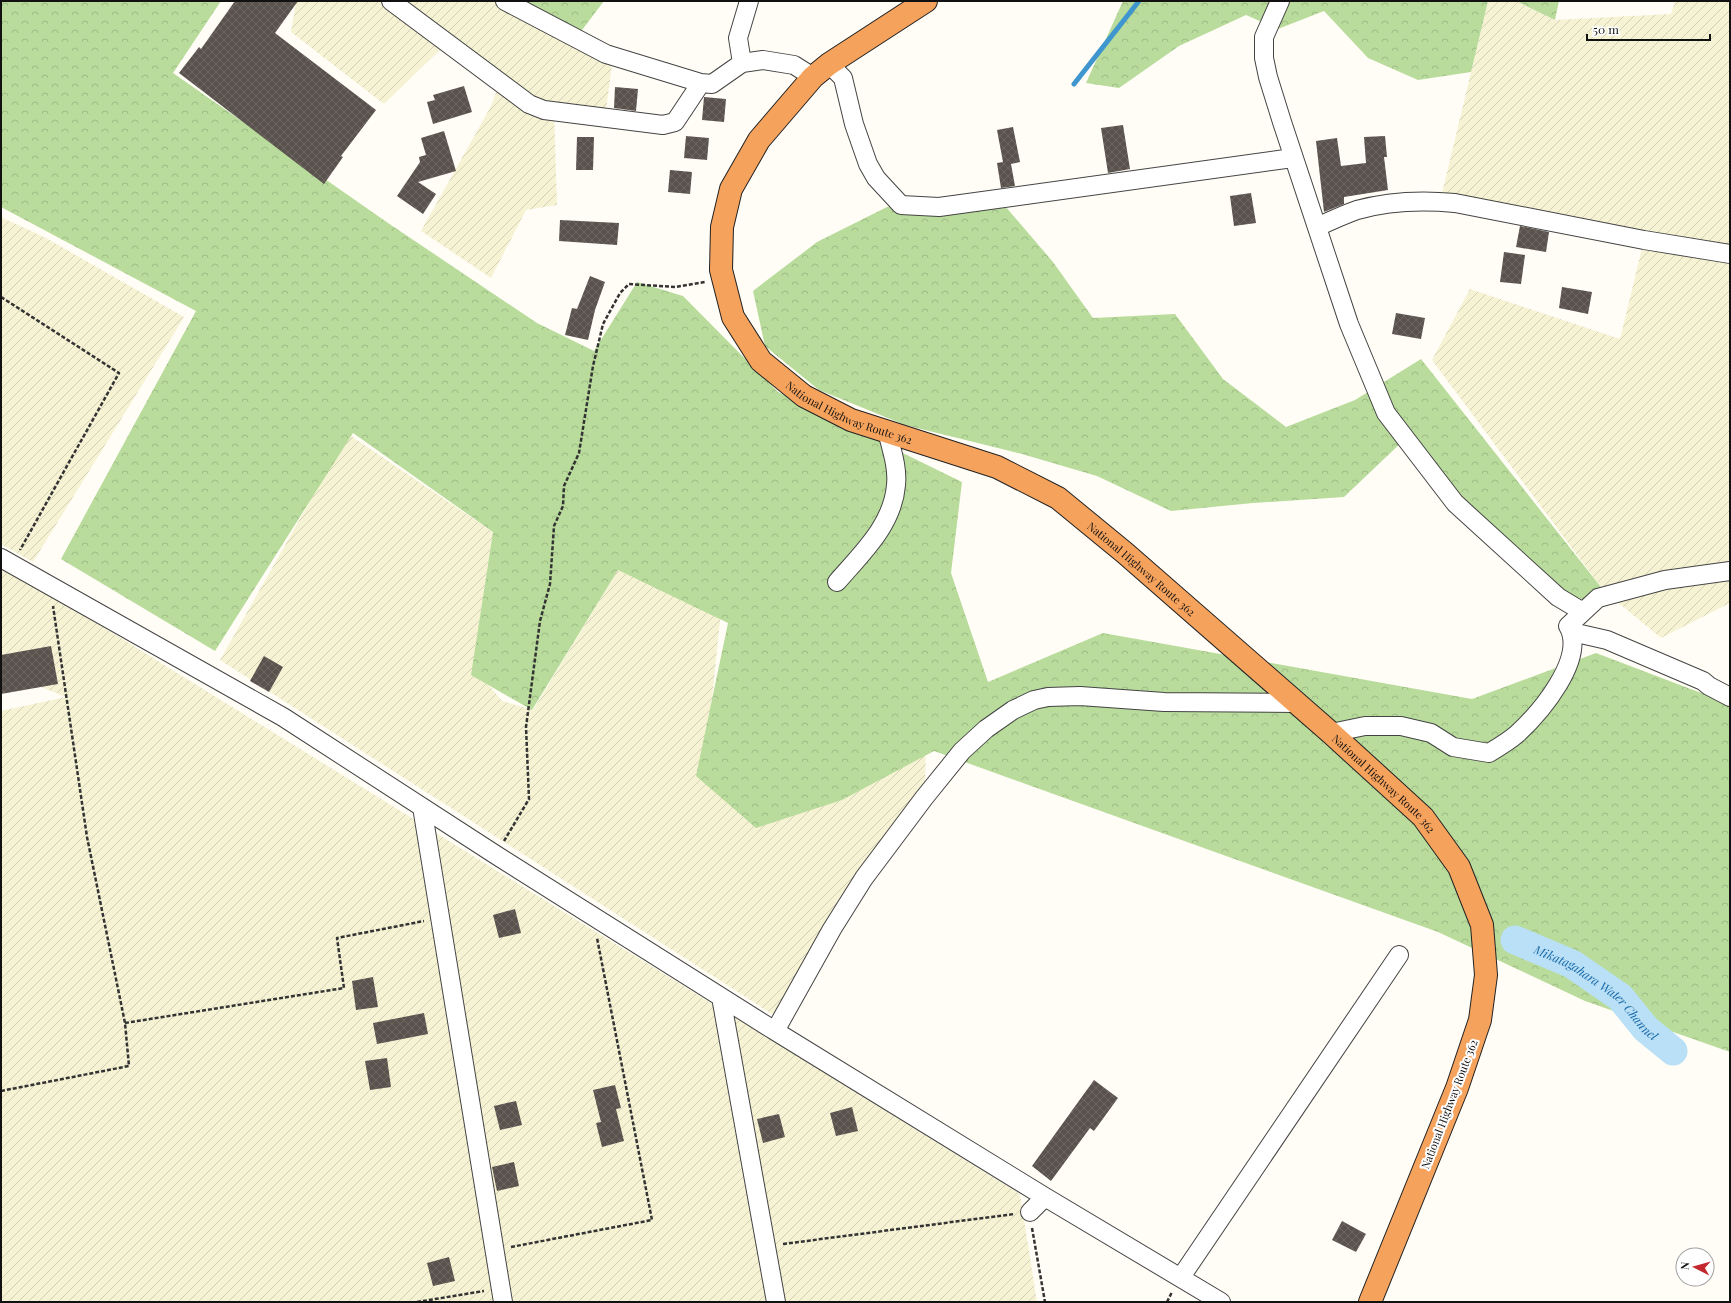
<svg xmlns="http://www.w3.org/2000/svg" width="1731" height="1303" font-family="'Playfair Display',serif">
<defs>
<pattern id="farmland-furrows" width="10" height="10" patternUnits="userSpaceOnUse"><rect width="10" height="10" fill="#f6f3d4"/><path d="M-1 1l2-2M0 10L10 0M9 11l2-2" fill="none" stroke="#d2cfb5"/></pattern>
<pattern id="forest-crowns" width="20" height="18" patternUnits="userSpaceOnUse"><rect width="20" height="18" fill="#b9dc9c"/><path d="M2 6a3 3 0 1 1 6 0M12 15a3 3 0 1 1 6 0" fill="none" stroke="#9ebc85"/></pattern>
<pattern id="building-cross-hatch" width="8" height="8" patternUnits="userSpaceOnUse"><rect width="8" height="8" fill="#5a524d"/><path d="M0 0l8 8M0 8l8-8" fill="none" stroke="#6d6662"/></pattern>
</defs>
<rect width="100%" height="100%" fill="#fffdf5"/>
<path fill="url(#farmland-furrows)" d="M294,1H506L613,56L605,118L554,111L557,205L526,210L491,278L421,231L490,108L500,83L447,43L384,104L291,32L296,3Z
M1488,1H1516L1555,20L1671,14L1675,1H1730V603L1661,638L1604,591L1432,360L1470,289L1620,339L1644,240L1440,202Z
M1,217L46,238L184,317L33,562L1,544Z
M348,434L493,532L473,666L502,701L533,710L618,570L721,611L704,777L926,754L924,798L777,1017L220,660Z
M1,564L1020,1194L1037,1302H1V711L66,697L1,671Z"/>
<path fill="url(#forest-crowns)" d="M1,1H221L173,73L388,223L537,323L594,351L637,282L683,296L778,392L962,482L951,573L988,682L1103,633L1472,699L1596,653L1730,704V1052L1585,1001L1438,932L934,751L842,800L756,828L696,776L728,623L618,570L532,710L471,675L493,532L353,433L215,651L61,559L196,311L1,207Z
M517,1H604L576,38Z
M1123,1H1488L1471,72L1418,80L1368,58L1324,11L1278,29L1246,15L1179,46L1119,88L1086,83Z
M1516,1H1559L1555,20Z
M999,199L1053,262L1093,318L1175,314L1223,379L1286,427L1355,400L1421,359L1604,591L1583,600L1536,578L1405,439L1344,497L1253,503L1171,511L1097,476L1022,454L905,425L819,390L765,346L753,291L817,242L887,207Z"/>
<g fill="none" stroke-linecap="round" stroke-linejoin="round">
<path stroke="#3f96cf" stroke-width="5" d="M1074,84L1139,1"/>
<path stroke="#b9e0f7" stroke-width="29" id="s1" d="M1515,940L1572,964L1620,997L1646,1029L1673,1051"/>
</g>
<path fill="url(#building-cross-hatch)" d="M235,1H298L275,33L376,110L341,156L343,157L324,184L179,73L199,47L201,49Z
M464,86L472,112L433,124L427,102L435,100L433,95Z
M615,87L638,89L636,111L614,108Z
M704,97L726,99L724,122L702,120Z
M1123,125L1130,169L1108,173L1101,128Z
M1013,127L1020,162L1011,164L1015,186L1001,188L997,163L1003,162L997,130Z
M444,131L456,171L418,182L436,194L423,214L397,196L420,162L419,157L426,155L421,138Z
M686,136L709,138L707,160L684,158Z
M1385,136L1387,157H1384L1388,190L1344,197V204L1324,212L1316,141L1337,138L1341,166L1366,163L1364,137Z
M577,137H594L593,170H576Z
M670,170L692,172L690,194L668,192Z
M1251,193L1256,223L1234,226L1230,196Z
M560,220L619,223L617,245L559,241Z
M1520,226L1549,232L1546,252L1516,247Z
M1504,252L1525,255L1521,284L1500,282Z
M590,276L605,282L595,310L588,340L565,335L572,308L577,309Z
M1562,287L1592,292L1588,314L1559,308Z
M1396,313L1425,318L1421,339L1392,334Z
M51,646L58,684L1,694V655Z
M264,656L283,667L269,692L250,681Z
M515,909L521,933L499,938L493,915Z
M373,977L378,1007L356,1010L352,981Z
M424,1013L428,1034L377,1044L373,1023Z
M387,1058L391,1087L370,1090L365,1061Z
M1094,1080L1118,1098L1094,1131L1090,1128L1051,1181L1032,1166Z
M615,1085L621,1108L616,1109L624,1141L602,1147L596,1123L601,1122L593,1090Z
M516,1101L522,1125L500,1130L494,1106Z
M852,1107L858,1131L836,1136L830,1113Z
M779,1114L785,1137L763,1143L757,1119Z
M514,1162L519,1186L497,1191L492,1167Z
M1342,1221L1366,1234L1356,1252L1332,1240Z
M449,1257L455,1281L433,1286L427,1263Z"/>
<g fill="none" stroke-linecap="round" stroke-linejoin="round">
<defs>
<path id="minor" d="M391,1L529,104L544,110L663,125L675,122L701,83
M505,1L606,54L701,83L712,84L742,63L763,60L794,65L813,77
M1280,1L1264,37V58L1268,77L1282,122L1349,324L1386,413L1455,503L1558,597L1583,612
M742,63L738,38L749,1
M829,64L843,78L854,124L868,164L876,178L901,205L939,207L1293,158
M1317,227C1330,221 1343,215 1357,210C1389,201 1423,200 1455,203L1644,240L1730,254
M1,558L283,717L496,855L775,1031L1045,1197L1221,1302
M837,582C861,554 893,525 896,485C898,467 891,448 887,431
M1572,632L1607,640L1703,681L1709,686L1730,697
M1331,733L1365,726H1401L1431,733L1453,747L1489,753C1499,747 1509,741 1517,734C1540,713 1587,658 1568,626L1598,598L1665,580L1730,571
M422,807L503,1302
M721,997L776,1302
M775,1031L832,929L864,878L924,798L962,751L986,729L1013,710L1034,700L1048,697L1080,696L1164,702L1296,703
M1030,1212L1045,1197
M1181,1277L1399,955"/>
<g id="highway">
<path id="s2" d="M926,1L829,64L813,77L759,140L731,189L722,227L721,270L733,317L761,361L804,396L851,420L997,467L1058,498L1125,553L1331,733L1423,817L1459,867L1482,925L1486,975L1480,1020L1457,1088L1370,1302"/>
</g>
</defs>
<use href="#minor" stroke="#444" stroke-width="20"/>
<use href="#highway" stroke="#222" stroke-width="24"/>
<path stroke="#333" stroke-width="2.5" stroke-dasharray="4 2" stroke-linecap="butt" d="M1,297L119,373L20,550
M504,841L529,799L526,727L540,621L550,584L554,526L563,506L564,486L579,453L593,366L603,324L620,293L629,284L675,287L705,282
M125,1023L344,988L337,938L424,921
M1,1091L129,1066L125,1023L87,837L53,606
M1032,1228L1045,1302
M783,1244L1014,1214
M511,1247L652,1220L597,938
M417,1302L484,1291
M1167,1302L1172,1292"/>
<use href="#minor" stroke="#fff" stroke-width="18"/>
<use href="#highway" stroke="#f5a25d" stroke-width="22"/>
</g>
<g text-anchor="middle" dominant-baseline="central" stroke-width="4" stroke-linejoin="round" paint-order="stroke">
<g font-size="11" fill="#111" stroke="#fff">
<text stroke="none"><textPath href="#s2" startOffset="562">National Highway Route 362</textPath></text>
<text stroke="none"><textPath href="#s2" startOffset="898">National Highway Route 362</textPath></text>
<text stroke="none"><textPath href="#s2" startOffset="1222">National Highway Route 362</textPath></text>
<text transform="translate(1449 1104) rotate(-69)">National Highway Route 362</text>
</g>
<g font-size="12" font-style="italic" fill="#1768a6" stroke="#fff">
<text stroke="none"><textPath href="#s1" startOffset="98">Mikatagahara Water Channel</textPath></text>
</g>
</g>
<rect width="1731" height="1303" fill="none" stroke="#111111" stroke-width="4"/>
<g transform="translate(1695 1267) rotate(276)"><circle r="19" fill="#ffffff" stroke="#a0a0a0"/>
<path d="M0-3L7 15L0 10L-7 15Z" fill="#c4262e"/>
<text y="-6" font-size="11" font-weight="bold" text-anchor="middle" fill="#111111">N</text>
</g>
<path d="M1587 34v6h123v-6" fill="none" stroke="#111111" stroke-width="2"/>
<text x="1593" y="34" font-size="12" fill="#111111" stroke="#ffffff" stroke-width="3" paint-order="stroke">50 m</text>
</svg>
